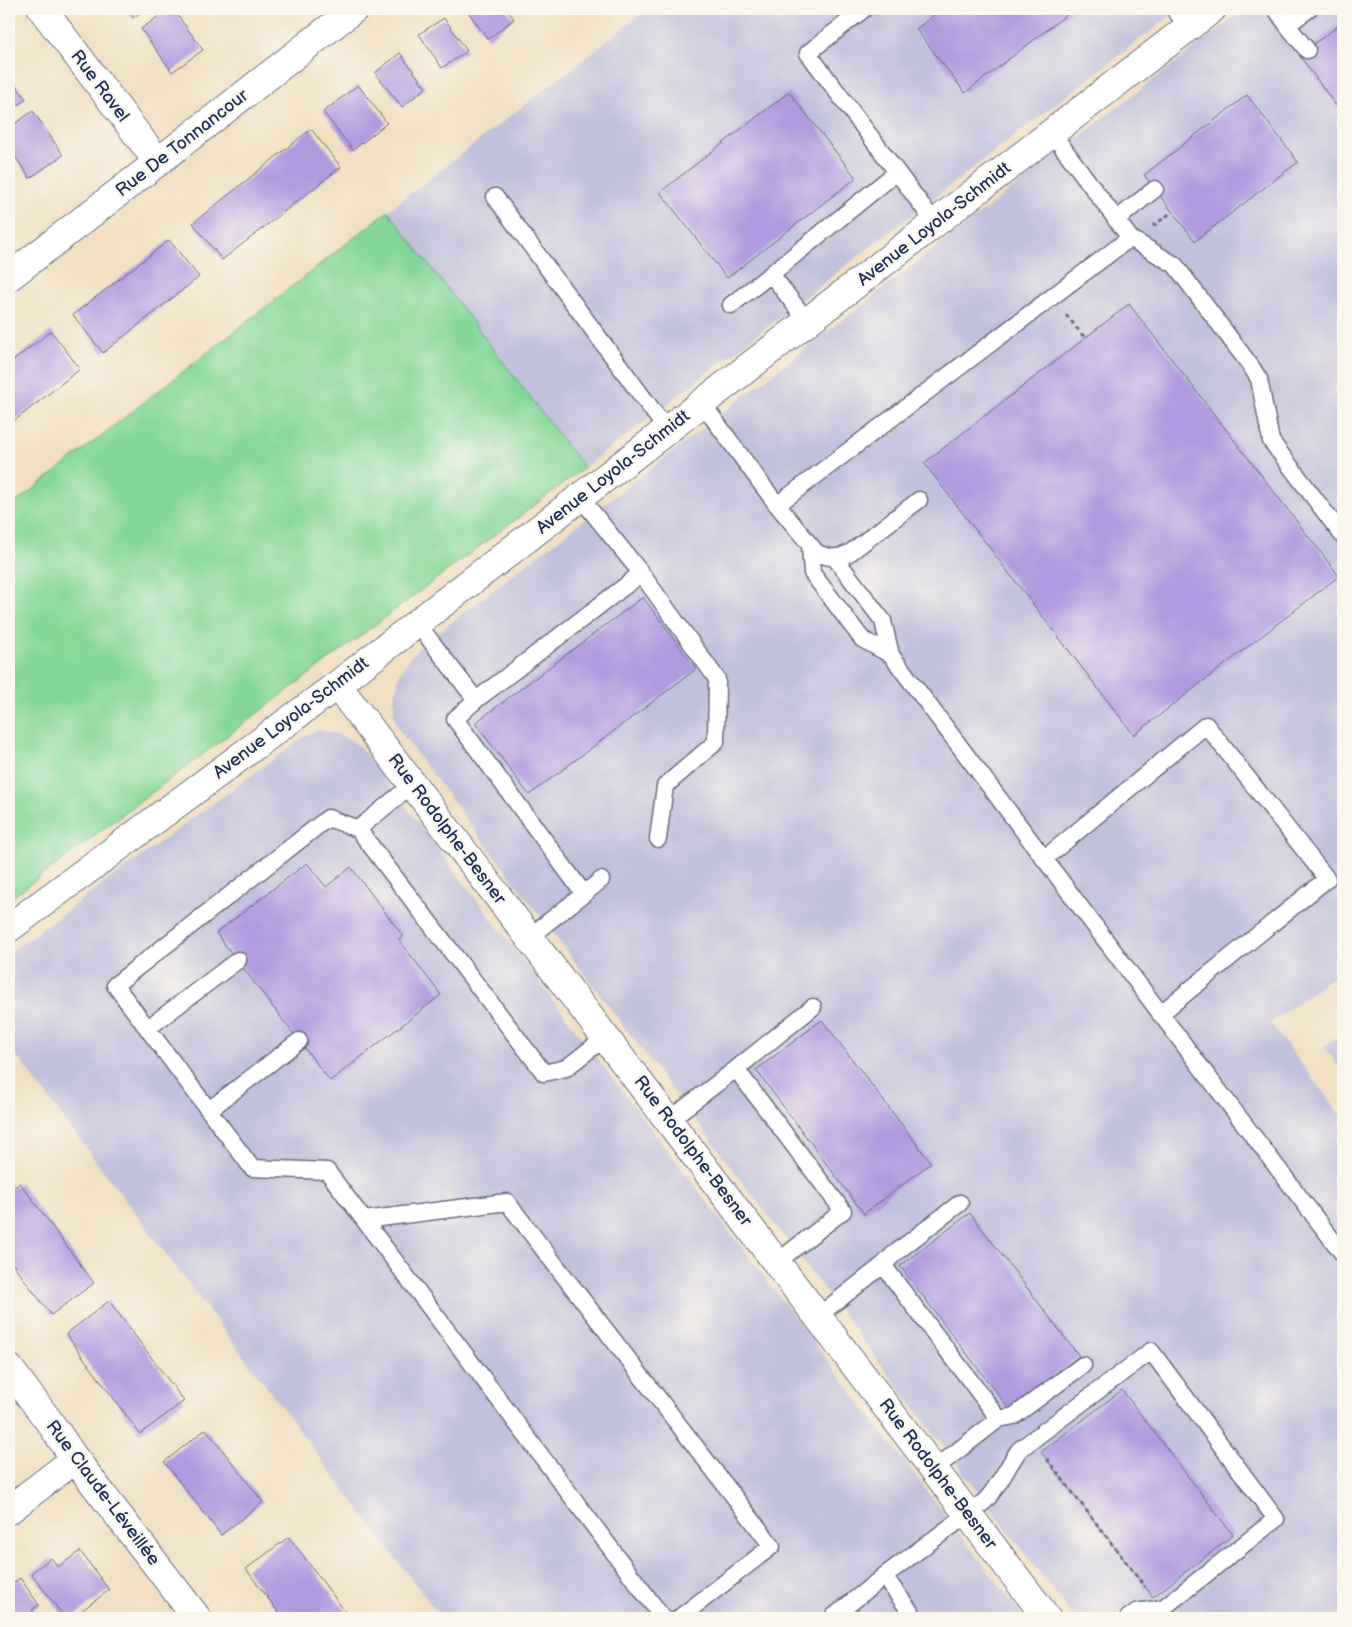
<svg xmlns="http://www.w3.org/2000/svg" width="1352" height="1627" font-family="'Balsamiq Sans',sans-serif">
<rect width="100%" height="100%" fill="#fbf7ec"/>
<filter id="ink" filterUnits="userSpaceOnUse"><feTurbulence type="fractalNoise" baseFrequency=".02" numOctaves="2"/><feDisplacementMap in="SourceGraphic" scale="10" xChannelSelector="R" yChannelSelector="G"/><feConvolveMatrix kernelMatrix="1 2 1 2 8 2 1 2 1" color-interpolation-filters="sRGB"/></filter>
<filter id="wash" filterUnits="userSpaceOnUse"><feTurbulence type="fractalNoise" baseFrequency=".0096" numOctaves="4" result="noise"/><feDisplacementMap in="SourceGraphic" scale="20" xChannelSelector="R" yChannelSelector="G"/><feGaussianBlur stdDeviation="1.12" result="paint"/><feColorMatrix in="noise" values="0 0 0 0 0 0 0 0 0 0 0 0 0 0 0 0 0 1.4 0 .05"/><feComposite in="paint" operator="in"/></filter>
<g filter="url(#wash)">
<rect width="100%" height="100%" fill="#f1e0c3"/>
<path fill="#c2c1dc" d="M648,9H1179L584,468L388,211Z
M1245,9H1343V969L1270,1023L1343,1118V1618H1074L407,741L398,728L394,717V698L400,674L409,659L422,645Z
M318,730L334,733L351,740L361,748L1024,1618H441L9,1046V953L297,742L306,735Z
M1343,1032V1072L1324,1047Z"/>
<path fill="#84d798" stroke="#50837b" d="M388,211L584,468L9,900V508Z"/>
<g id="blocks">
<path fill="#b19adf" d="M126,9H145L133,18Z
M169,9H173L203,50L172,72L141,29Z
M466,9H506L514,19L488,39Z
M942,9H1074L965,93L916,29Z
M444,18L467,51L442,68L419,34Z
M1342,23L1343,25V115L1299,55Z
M400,53L426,88L402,107L375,73Z
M9,75L26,99L9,112Z
M358,85L387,123L353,150L323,112Z
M789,92L856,178L727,278L660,192Z
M1247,95L1298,162L1195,241L1144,175Z
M33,111L63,155L30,178L9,148V128Z
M311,129L341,167L222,260L193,223Z
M169,240L199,277L103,353L73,315Z
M1129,304L1339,576L1134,735L924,463Z
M51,331L80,369L9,425V364Z
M643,597L696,669L529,795L475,723Z
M307,863L326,887L351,867L403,936L399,940L441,995L330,1081L216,933Z
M822,1020L931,1163L864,1214L756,1070Z
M20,1183L94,1283L51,1315L9,1259V1191Z
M970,1213L1079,1356L1009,1409L900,1266Z
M109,1301L184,1401L140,1434L66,1334Z
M1122,1390L1233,1535L1153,1597L1041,1452Z
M206,1429L263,1502L221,1535L164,1462Z
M289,1537L350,1618H283L246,1569Z
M80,1551L109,1590L72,1618H65L31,1573L51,1558L58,1567Z
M20,1578L39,1605L32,1610L38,1618H9V1586Z"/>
</g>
</g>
<g filter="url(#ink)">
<use href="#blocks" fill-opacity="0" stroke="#666d81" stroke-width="1"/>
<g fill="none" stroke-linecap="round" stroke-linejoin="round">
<defs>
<path id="service" d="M864,9L808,53L935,223
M1174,9L1188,27
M1276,9L1287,25L1309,9
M1287,25L1307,50
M495,197L667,430
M1116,220L1155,189
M1130,238L1175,265L1250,365L1259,379L1271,441L1343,536
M731,305L771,274
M807,321L771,274L897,172
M702,403L777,505L1130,238L1052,133
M777,505L816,552C829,559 838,559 851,552L919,500
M810,546L812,573L862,639L891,655L883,621L835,558
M641,573L717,679L716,742L665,786L658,839
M417,623L476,700L629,583L641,573L580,497
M891,655L1203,1070L1343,1254
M476,700L455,719L584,894L529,937
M413,784L358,829L544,1073L566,1068L606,1037
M358,829L328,818L115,985L252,1168L327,1171L364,1220
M1044,859L1206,725L1327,879L1160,1014
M584,894L601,880
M148,1028L238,960
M736,1069L813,1007
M209,1110L299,1041
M669,1120L736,1069L843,1211L777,1262
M883,1265L894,1254L960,1203
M818,1316L883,1265L999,1419L934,1469
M999,1419L1014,1416L1083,1365
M663,1618L364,1220L507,1202L772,1546L679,1618
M832,1618L884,1576
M915,1618L884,1576L984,1502C999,1487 1007,1467 1019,1450L1151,1351L1276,1519L1163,1608L1136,1612L1128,1618"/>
<path id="minor" d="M42,9L158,162
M9,277L158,162L354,9
M337,685L1047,1618
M9,928L337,685L1212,9
M9,1368L51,1424L75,1459L197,1618
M9,1510L75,1459"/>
</defs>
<use href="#service" stroke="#666d81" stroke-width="19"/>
<use href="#minor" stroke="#666d81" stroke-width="30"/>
<path stroke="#666d81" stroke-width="3" stroke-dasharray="4 4" stroke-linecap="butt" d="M1153,226L1172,212
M1066,315L1085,338
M1047,1459L1145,1587"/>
<use href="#service" stroke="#fff" stroke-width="16"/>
<use href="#minor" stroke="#fff" stroke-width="28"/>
</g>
</g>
<g text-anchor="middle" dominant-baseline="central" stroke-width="5" stroke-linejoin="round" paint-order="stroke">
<g font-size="18" fill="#1b2f5e" stroke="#fbf7ec">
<text transform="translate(100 86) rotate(53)">Rue Ravel</text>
<text transform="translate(182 143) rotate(-38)">Rue De Tonnancour</text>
<text transform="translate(934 224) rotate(-38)">Avenue Loyola-Schmidt</text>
<text transform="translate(613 472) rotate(-38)">Avenue Loyola-Schmidt</text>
<text transform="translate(291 718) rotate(-37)">Avenue Loyola-Schmidt</text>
<text transform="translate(447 829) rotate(53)">Rue Rodolphe-Besner</text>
<text transform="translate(693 1151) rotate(53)">Rue Rodolphe-Besner</text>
<text transform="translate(938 1474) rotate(53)">Rue Rodolphe-Besner</text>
<text transform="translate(103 1493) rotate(53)">Rue Claude-Léveillée</text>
</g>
</g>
<rect width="1352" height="1627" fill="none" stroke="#fbf7ec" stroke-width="30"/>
</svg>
